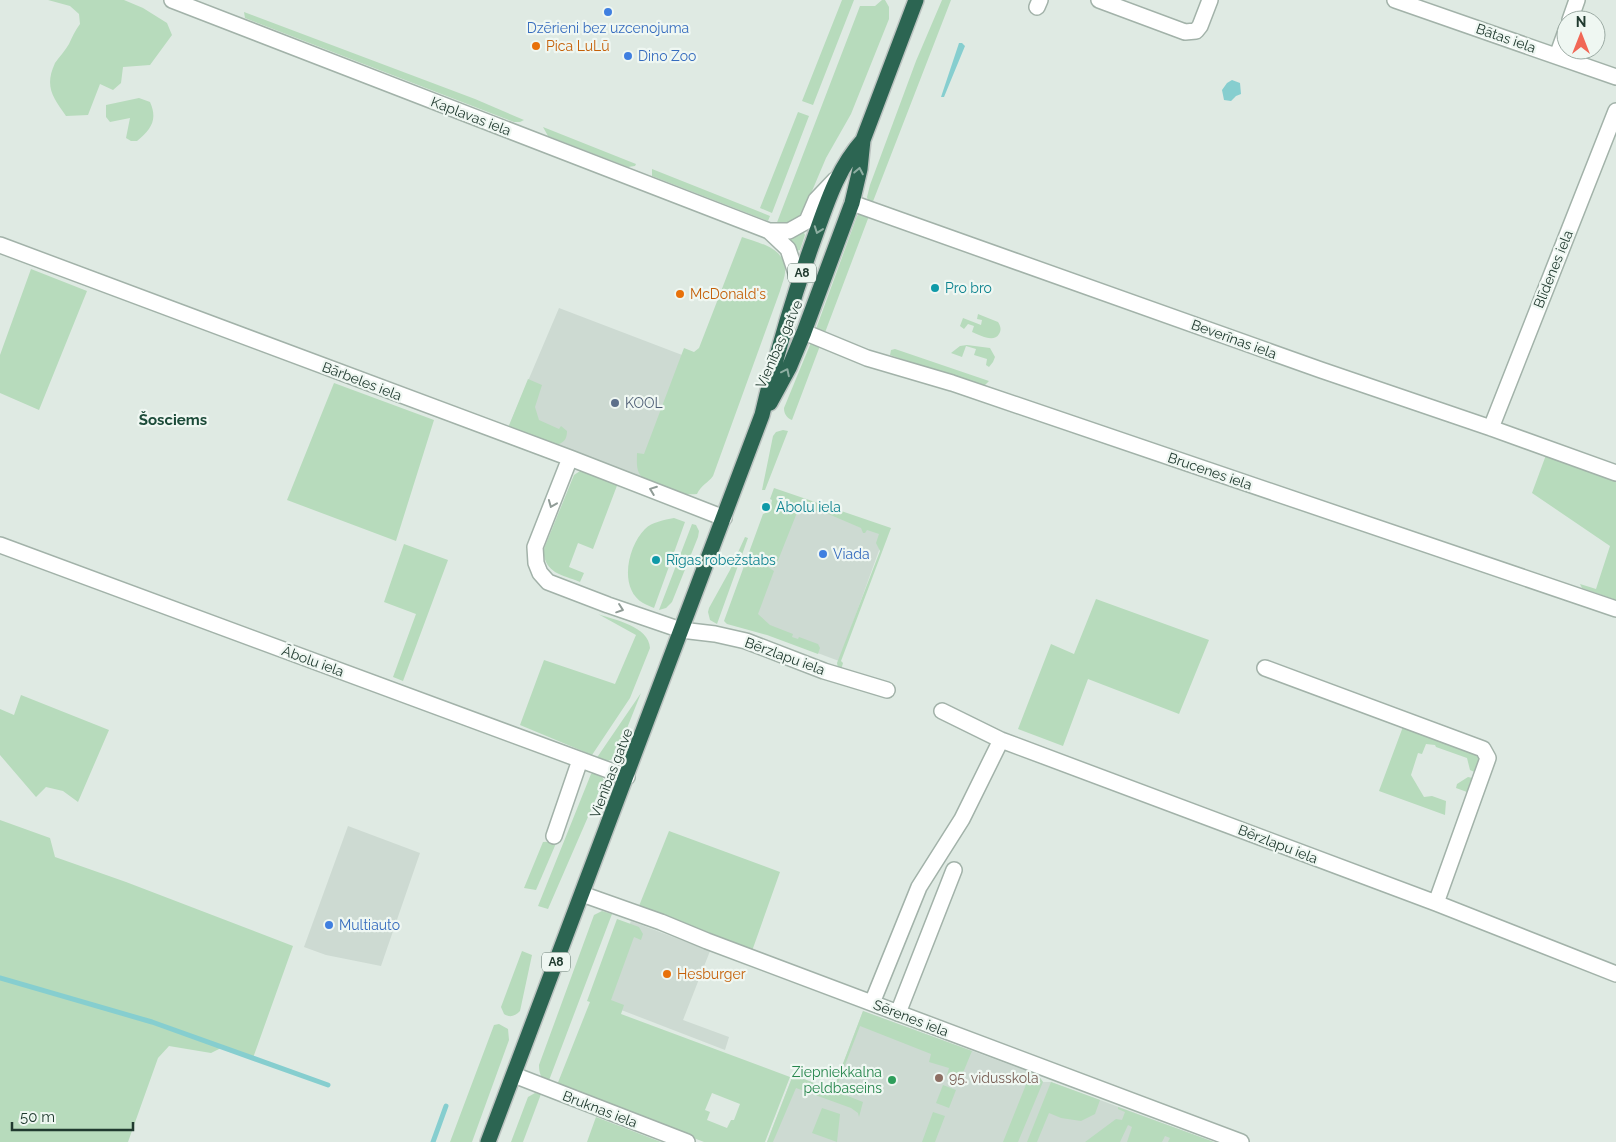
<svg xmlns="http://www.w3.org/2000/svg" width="1616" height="1142" font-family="Raleway,sans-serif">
<rect width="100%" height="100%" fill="#dfeae3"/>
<path fill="#cddad2" d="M559,308L724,371L680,492L508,428Z
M793,497L886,531L839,661L745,626Z
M348,826L420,853L381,966L326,955L304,947Z
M631,921L710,951L683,1020L729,1037L725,1050L598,1001Z
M863,1011L1038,1075L1043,1082H1051L1214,1142H767L793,1075L833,1090Z"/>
<path fill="#b7dbbc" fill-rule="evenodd" d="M48,0H124L143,8L167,23L172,35L150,65L123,67L121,83L113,90L100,84L88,115L66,116C53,97 44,87 55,63C59,57 65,51 69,44C72,37 75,31 80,24L79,14L70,6Z
M842,0H854L813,105L802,101Z
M882,0H885L889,7V19L851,114L826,158L804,210L796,220L789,224L776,225L860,6H875Z
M942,0H951L872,204L868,201L867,197L870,185L916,61Z
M244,12L475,99L524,120L520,122H514L255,22L245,18Z
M139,98L150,102C158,120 151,129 137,141H131L126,138L130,118L110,122L106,117V105Z
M798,112L809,116L772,213L760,208Z
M543,127L636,164L635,166L628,167L548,136Z
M652,169L770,216L768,221L652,176Z
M860,213L869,216L792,420C787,418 784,414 784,408L812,340L857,216Z
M803,231L805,235L800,250L796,251L788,238Z
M742,237C758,243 783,247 785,268C786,275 782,284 780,291L713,476C708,483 701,485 697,494C681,496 647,489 639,473C636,467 637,459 637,453L644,454L684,348L694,352L699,348Z
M31,269L87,291L39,410L0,393V355Z
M978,314L998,322C1000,325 1002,329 999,334C994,343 979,335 972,332L974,326L968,324L964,329L960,326L963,318L981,325L982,320L977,319Z
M967,345L990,348L995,357L993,362L989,367L986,365L987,359L974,355L976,349L966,346L962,357L951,353L960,346Z
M895,349L989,381L983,387L890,355L891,350Z
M528,379L542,385L535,407L539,420L559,429L561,426L567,431C567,439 564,443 556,445L508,428Z
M334,383L434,420L396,541L287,500Z
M783,430L788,431L765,490H762L773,436L776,432Z
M1546,455L1616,479V600L1582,588L1580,584L1596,589L1610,546L1532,493Z
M583,469L618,483L593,549L578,543L569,567L584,573L580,582C561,574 546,574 543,551L574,475Z
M774,488L891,528L841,661L843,663L841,670L838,668L837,663L880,551L876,543L879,534L867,530L865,533H863L861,528L819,510L811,513L798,510L775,568L768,566V567L774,571L758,614L770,625L793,634L792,637L798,639L799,637L818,644L820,648L818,654L767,635L727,624L724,621L763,514L770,511L772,500L770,499Z
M674,518L685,522L654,608C650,606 646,605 643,603C618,588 628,546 645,529C652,522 664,520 674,518Z
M692,524L696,525L699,531L698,537L672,602L666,608L659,610Z
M745,537L748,538L717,624L710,620L708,612L709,608L730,570Z
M404,544L448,560L403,681L393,677L416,614L384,602Z
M1096,599L1209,640L1179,714L1088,679L1063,746L1018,729L1051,644L1074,654Z
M598,614C614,620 649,626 650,648L630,698L592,755L520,725L544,660L615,684L636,635Z
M641,693L616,756C609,763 604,761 596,759Z
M21,695L109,730L78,802L63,791L46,787L36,797L0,755V709L14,715Z
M1404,724L1481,755L1479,774L1470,770L1467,758L1436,747L1435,745L1426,744L1422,754L1418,753L1411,775L1424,797L1432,796L1446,801L1445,815L1379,791Z
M594,772L602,777L604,780L548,909L538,906L591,774Z
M1468,777L1477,779L1470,782L1467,792L1456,788L1457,784Z
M0,820L50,838L55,857L126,882L293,946L253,1058L223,1047L211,1053L169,1046L158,1058L128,1142H0Z
M669,831L780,872L752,951L639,906Z
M557,841L536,890L524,888L543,842Z
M602,911L612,914L548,1083C541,1078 539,1074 539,1065L594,915Z
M617,919L639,927L643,934L641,940L634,937L611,1000L624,1005L621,1014L790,1077L765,1142H704L557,1085L590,1002L587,1001ZM712,1093L740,1104L734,1120H731L727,1128L707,1120L710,1112L705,1110Z
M522,951L532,955L520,1011C515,1016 510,1018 504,1014L501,1007Z
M863,1011L972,1051L960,1080L947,1075L949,1068L929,1062L931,1054L860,1026L835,1091L863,1102L859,1117L858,1113L851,1108L796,1088L773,1142H767L793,1075L833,1090Z
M499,1024L508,1029L509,1040L472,1142H450L494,1025Z
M1031,1072L1038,1075L1043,1082L1018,1142H1003Z
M1051,1082L1100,1100L1095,1114L1081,1121L1061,1118L1049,1113L1037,1142H1027Z
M943,1085L956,1090L949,1108L936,1103Z
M535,1093L541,1094L523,1142H511L528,1097Z
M1118,1107L1214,1142H1168L1170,1138L1165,1136L1162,1142H1127L1132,1127L1128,1125L1120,1142H1085L1116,1119L1122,1120L1125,1112L1118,1109Z
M822,1108L840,1114L837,1142L812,1133Z
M933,1112L945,1116L935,1142H922Z
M596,1117L661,1142H587Z"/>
<path fill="#86cecf" d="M959,43H962L965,46L944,97H941Z
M1232,80L1240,83L1241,94L1236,96L1231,101L1224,100L1222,90L1227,83Z"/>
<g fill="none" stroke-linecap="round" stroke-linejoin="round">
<path stroke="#86cecf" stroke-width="5" d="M0,978L152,1022L328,1085
M433,1142L446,1106"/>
<defs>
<path id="minor" d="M172,0L769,231H789L807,221L816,200L835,180
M1099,0L1185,32L1196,31L1200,26L1210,0
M1395,0L1616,77
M1037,7L1040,0
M1570,20L1577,0
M1557,56L1566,31
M852,203L1321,370L1491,428L1616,473
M769,231L788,249L799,282
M0,245L570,458L724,518
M804,332L867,358L952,383L1616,609
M1491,428L1616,111
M570,458L535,547L536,563L540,573L548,582L608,605L681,630L715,634L746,641L824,671L887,690
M0,545L627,777
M1265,668L1483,749L1488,758L1436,903
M942,711L1001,740L1436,903L1616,974
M554,836L580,760
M582,894L661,922L707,941L1241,1142
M872,1003L919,887L962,819L1001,740
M898,1013L954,870
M514,1075L687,1142"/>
<path id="highway" d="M770,403L789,368L804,332L852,203L860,169L863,140L916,0
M488,1142L762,415C776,355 793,297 814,239C827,203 837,169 863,140"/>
</defs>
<use href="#minor" stroke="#a2b2a9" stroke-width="18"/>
<use href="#highway" stroke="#bcc4c1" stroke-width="18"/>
<use href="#minor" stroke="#fff" stroke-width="15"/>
<use href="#highway" stroke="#2c6552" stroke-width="15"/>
</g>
<defs><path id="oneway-chevron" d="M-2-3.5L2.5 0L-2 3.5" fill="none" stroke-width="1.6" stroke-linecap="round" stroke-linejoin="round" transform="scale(1.25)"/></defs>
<g stroke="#8eaea2">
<use href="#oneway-chevron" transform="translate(859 171) rotate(-79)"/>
<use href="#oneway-chevron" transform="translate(818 230) rotate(110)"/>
<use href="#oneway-chevron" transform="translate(786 372) rotate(-64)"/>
</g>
<g stroke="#909c97">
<use href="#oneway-chevron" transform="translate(653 490) rotate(-159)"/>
<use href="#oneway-chevron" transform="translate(552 504) rotate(112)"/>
<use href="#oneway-chevron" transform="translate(620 609) rotate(19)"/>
</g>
<g fill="#3f7fe0" stroke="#eff7f2" stroke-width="2">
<circle cx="608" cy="12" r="5"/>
<circle cx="628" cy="56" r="5"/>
<circle cx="823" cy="554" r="5"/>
<circle cx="329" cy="925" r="5"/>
</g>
<g fill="#e8710a" stroke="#eff7f2" stroke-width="2">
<circle cx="536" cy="46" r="5"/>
<circle cx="680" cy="294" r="5"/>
<circle cx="667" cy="974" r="5"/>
</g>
<g fill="#0f9aa8" stroke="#eff7f2" stroke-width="2">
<circle cx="935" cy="288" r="5"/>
<circle cx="766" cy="507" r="5"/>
<circle cx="656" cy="560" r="5"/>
</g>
<circle fill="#5c6f8a" stroke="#eff7f2" stroke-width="2" cx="615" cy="403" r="5"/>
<circle fill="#8d6e63" stroke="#eff7f2" stroke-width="2" cx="939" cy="1078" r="5"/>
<circle fill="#2e9e5b" stroke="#eff7f2" stroke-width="2" cx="892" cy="1080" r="5"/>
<g text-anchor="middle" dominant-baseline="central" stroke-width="4.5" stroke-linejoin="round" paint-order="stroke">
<g fill="#eff7f2" stroke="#5e736a" stroke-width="1">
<rect x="788" y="263.5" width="28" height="19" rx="4"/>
<rect x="542" y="952.5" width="28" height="19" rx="4"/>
</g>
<g font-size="12" font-weight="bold" fill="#203a2f">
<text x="802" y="273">A8</text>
<text x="556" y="962">A8</text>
</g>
<g font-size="14" fill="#366cbe" stroke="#eff7f2" text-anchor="start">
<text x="608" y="28" text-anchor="middle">Dzērieni bez uzcenojuma</text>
<text x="638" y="56">Dino Zoo</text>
<text x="833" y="554">Viada</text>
<text x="339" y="925">Multiauto</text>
</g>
<g font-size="14" fill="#203a2f" stroke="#eff7f2">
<text transform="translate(1506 38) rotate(19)">Bātas iela</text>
<text transform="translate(471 116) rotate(21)">Kaplavas iela</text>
<text transform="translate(1553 269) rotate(-68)">Blīdenes iela</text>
<text transform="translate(1234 339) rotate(20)">Beverīnas iela</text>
<text transform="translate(779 344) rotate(-66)">Vienības gatve</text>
<text transform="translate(362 381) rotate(21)">Bārbeles iela</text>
<text transform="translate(1210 471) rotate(19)">Brucenes iela</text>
<text transform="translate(785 656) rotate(20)">Bērzlapu iela</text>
<text transform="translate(313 661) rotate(20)">Ābolu iela</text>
<text transform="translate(611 773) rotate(-69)">Vienības gatve</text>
<text transform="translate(1278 844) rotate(21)">Bērzlapu iela</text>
<text transform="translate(911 1018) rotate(21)">Sērenes iela</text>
<text transform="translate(600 1109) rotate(21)">Bruknas iela</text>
</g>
<g font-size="14" fill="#c56008" stroke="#eff7f2" text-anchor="start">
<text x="546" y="46">Pica LuLū</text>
<text x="690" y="294">McDonald's</text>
<text x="677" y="974">Hesburger</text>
</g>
<g font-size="14" fill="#0d838f" stroke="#eff7f2" text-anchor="start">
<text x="945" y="288">Pro bro</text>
<text x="776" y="507">Ābolu iela</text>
<text x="666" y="560">Rīgas robežstabs</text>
</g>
<g font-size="14" fill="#4e5e75" stroke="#eff7f2" text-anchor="start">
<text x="625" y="403">KOOL</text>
</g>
<g font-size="14" fill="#27864d" stroke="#eff7f2" text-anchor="end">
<text x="882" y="1072">Ziepniekkalna<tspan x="882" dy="16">peldbaseins</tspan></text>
</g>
<g font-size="14" fill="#785e54" stroke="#eff7f2" text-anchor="start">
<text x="949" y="1078">95. vidusskola</text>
</g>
<g font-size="15" font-weight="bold" fill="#1c4b39" stroke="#eff7f2">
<text x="173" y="420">Šosciems</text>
</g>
</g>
<g transform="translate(1581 35)"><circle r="24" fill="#eff7f2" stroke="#9caba4"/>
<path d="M0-4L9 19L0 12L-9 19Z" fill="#f16756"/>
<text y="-8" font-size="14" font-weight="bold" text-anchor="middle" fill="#203a2f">N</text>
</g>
<path d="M12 1122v8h121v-8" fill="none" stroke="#203a2f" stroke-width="2.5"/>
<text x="20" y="1122" font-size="15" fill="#203a2f" stroke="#eff7f2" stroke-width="4" paint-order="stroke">50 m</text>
</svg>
